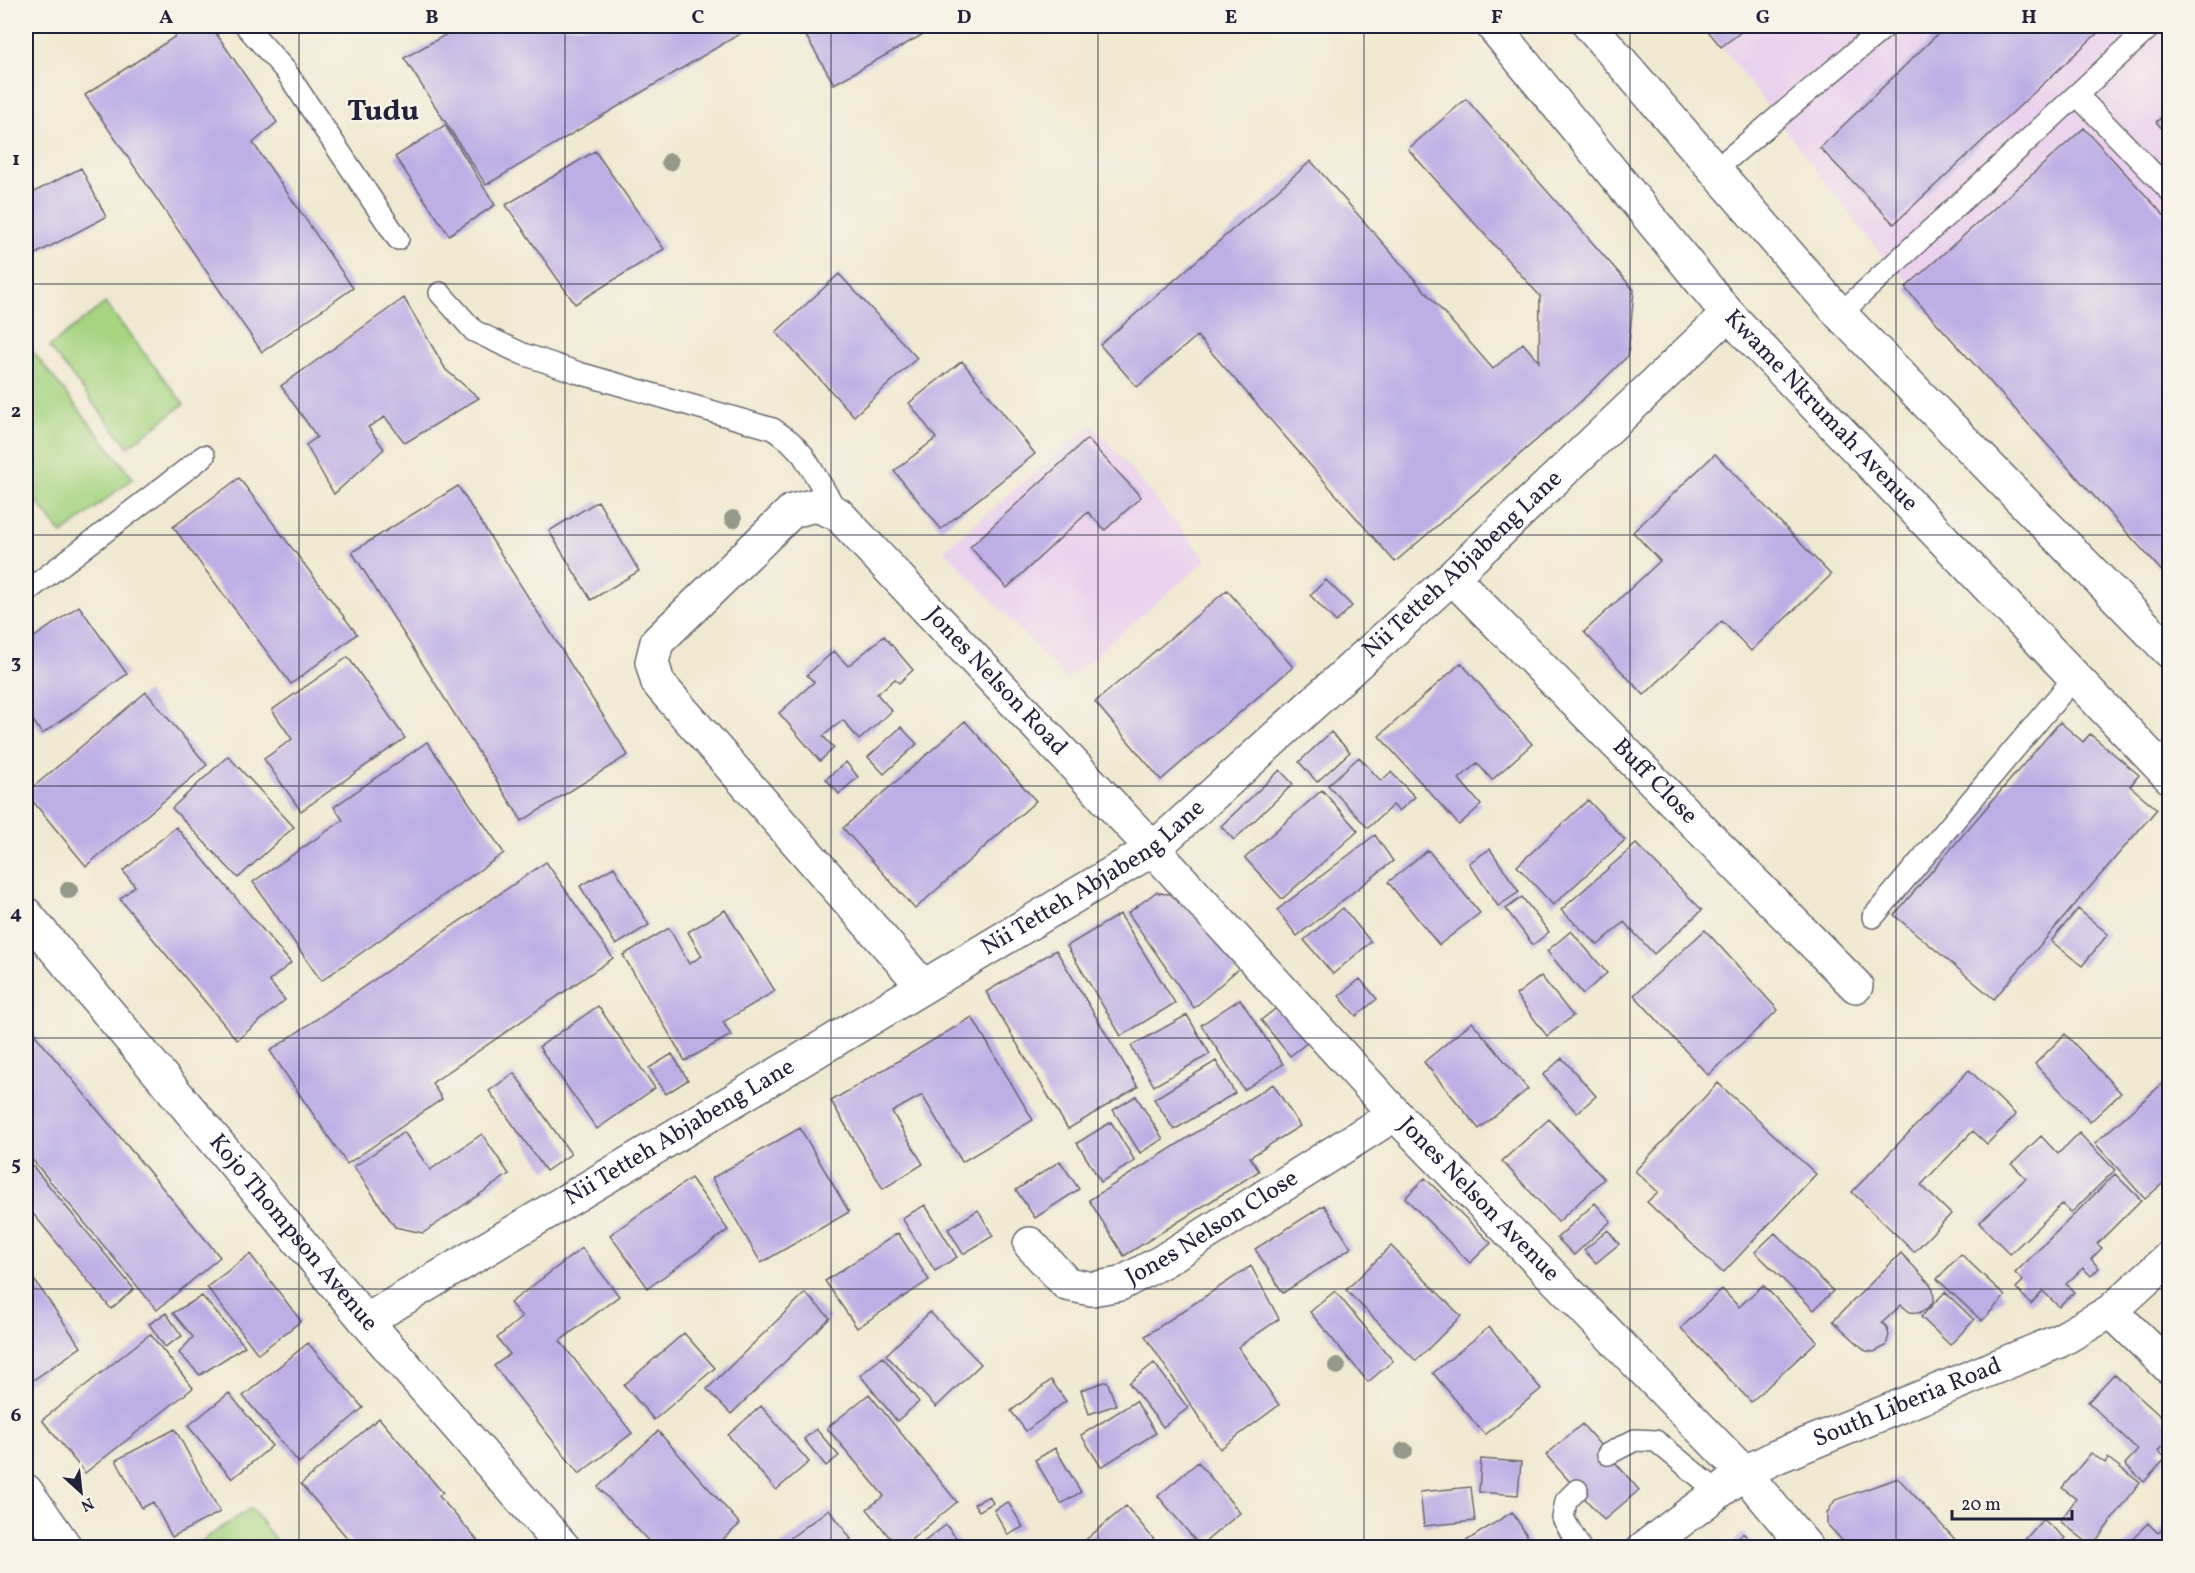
<svg xmlns="http://www.w3.org/2000/svg" width="2195" height="1573" font-family="Vollkorn,serif">
<rect width="100%" height="100%" fill="#f7f3e8"/>
<filter id="ink" filterUnits="userSpaceOnUse"><feTurbulence type="fractalNoise" baseFrequency=".0167" numOctaves="2"/><feDisplacementMap in="SourceGraphic" scale="12" xChannelSelector="R" yChannelSelector="G"/><feConvolveMatrix kernelMatrix="1 2 1 2 8 2 1 2 1" color-interpolation-filters="sRGB"/></filter>
<filter id="wash" filterUnits="userSpaceOnUse"><feTurbulence type="fractalNoise" baseFrequency=".008" numOctaves="4" result="noise"/><feDisplacementMap in="SourceGraphic" scale="24" xChannelSelector="R" yChannelSelector="G"/><feGaussianBlur stdDeviation="1.35" result="paint"/><feColorMatrix in="noise" values="0 0 0 0 0 0 0 0 0 0 0 0 0 0 0 0 0 1.4 0 .05"/><feComposite in="paint" operator="in"/></filter>
<g filter="url(#wash)">
<rect width="100%" height="100%" fill="#f0e9d1"/>
<path fill="#ead1ed" d="M1706,26H2169V548L1879,252Z
M1092,424L1207,560L1067,679L944,550Z"/>
<path fill="#a6d481" stroke="#647b5e" stroke-width="1.5" d="M105,303L184,404L128,447L49,347Z
M26,343L133,478L62,534L26,488Z
M251,1508L281,1547H193Z"/>
<g id="blocks">
<path fill="#bdafe5" d="M191,26H211L277,122L253,143L353,288L262,352L85,95Z
M461,26H753L486,185L404,58Z
M823,26H938L834,84L806,36Z
M1704,26H1749L1721,47Z
M1946,26H2105L1894,224L1820,148Z
M1466,99L1634,290L1628,356L1577,405L1395,562L1197,336L1137,387L1100,345L1311,161L1493,369L1523,343L1539,362L1540,296L1408,149Z
M2170,110V137L2156,122Z
M445,125L495,205L449,235L395,157Z
M2084,128L2170,222V580L1905,288Z
M595,151L664,249L575,304L506,205Z
M81,168L106,217L26,259V196Z
M839,274L917,358L854,416L776,332Z
M404,298L446,370L479,398L405,443L385,417L368,427L384,449L334,494L306,445L317,437L281,386Z
M962,361L1035,454L941,529L894,471L936,438L909,403Z
M1087,439L1141,497L1105,530L1088,512L1007,588L970,547Z
M1715,454L1831,575L1751,651L1722,621L1644,695L1584,632L1660,561L1633,532Z
M239,478L357,634L291,684L173,527Z
M458,486L628,755L522,821L352,552Z
M598,501L639,571L591,600L549,531Z
M1326,580L1352,606L1336,622L1310,595Z
M1227,590L1293,667L1161,780L1095,702Z
M79,606L127,674L42,734L26,710V643Z
M884,636L913,670L899,683L895,679L877,694L892,711L859,740L843,720L823,736L834,748L820,761L779,713L814,682L807,675L834,651L848,666Z
M348,657L405,738L301,811L264,759L292,739L272,710Z
M1461,663L1532,744L1492,780L1477,763L1459,779L1481,805L1459,825L1379,736Z
M146,692L207,765L86,866L26,793Z
M965,721L1036,801L915,909L843,828Z
M2060,722L2083,742L2090,734L2139,775L2130,786L2157,809L1994,999L1894,915Z
M901,727L917,744L884,774L868,757Z
M1331,732L1350,752L1317,782L1299,762Z
M427,742L504,853L321,981L253,882L343,820L334,807Z
M228,756L294,827L238,878L172,808Z
M1359,757L1381,781L1391,772L1415,797L1399,811L1393,805L1368,828L1328,785Z
M846,762L858,777L839,794L826,779Z
M1280,770L1293,784L1234,840L1221,826Z
M1322,790L1358,831L1282,899L1245,858Z
M1588,800L1625,840L1553,905L1517,866Z
M176,827L291,963L269,981L285,1000L237,1040L120,899L135,886L123,871Z
M1375,835L1393,861L1297,936L1277,910Z
M1636,844L1702,910L1654,954L1624,922L1598,945L1561,910Z
M1490,849L1519,892L1498,906L1469,863Z
M1428,850L1480,913L1439,945L1388,882Z
M546,862L613,958L432,1083L442,1099L347,1164L270,1051Z
M614,867L649,925L616,945L580,886Z
M1156,892L1165,894L1184,893L1245,963L1194,1008L1128,913Z
M1522,897L1549,932L1533,945L1506,909Z
M1343,908L1371,942L1333,974L1304,940Z
M2078,909L2108,934L2082,966L2051,941Z
M725,910L775,991L723,1022L731,1035L685,1061L623,955L669,928L689,964L702,956L688,932Z
M1120,914L1175,1003L1121,1036L1067,946Z
M1705,930L1778,1010L1708,1075L1634,995Z
M1571,931L1607,973L1583,994L1547,951Z
M1056,950L1138,1087L1068,1129L986,992Z
M1541,976L1573,1016L1547,1036L1516,995Z
M1360,979L1377,999L1356,1016L1339,996Z
M1240,999L1283,1064L1244,1090L1201,1025Z
M598,1006L655,1088L597,1129L539,1047Z
M1279,1006L1308,1042L1290,1056L1261,1020Z
M1187,1015L1210,1054L1154,1086L1131,1046Z
M972,1017L1033,1120L962,1162L922,1095L892,1112L923,1164L883,1189L831,1101Z
M1472,1022L1528,1089L1479,1129L1424,1062Z
M26,1024L220,1257L157,1310L26,1152Z
M2065,1034L2121,1093L2090,1122L2035,1064Z
M672,1054L688,1080L666,1094L649,1068Z
M1562,1058L1596,1096L1577,1113L1543,1075Z
M1216,1061L1235,1093L1174,1130L1154,1099Z
M1969,1070L2016,1115L1987,1144L1973,1131L1921,1185L1951,1214L1914,1252L1852,1192Z
M514,1073L571,1154L546,1171L489,1091Z
M2170,1077V1177L2145,1199L2095,1143Z
M1718,1083L1816,1174L1723,1273L1647,1202L1658,1192L1635,1171Z
M1273,1084L1300,1126L1250,1157L1259,1171L1124,1256L1089,1200Z
M1136,1096L1163,1139L1140,1153L1113,1110Z
M1549,1119L1604,1179L1558,1222L1502,1161Z
M1111,1122L1135,1161L1101,1182L1077,1143Z
M800,1128L849,1212L761,1263L712,1178Z
M404,1132L430,1170L482,1134L509,1174L423,1233L395,1227L354,1167Z
M2079,1133L2115,1170L2071,1213L2062,1204L2010,1254L1979,1223L2026,1178L2012,1164L2041,1136L2058,1154Z
M26,1158L134,1289L111,1309L26,1205Z
M1060,1161L1079,1189L1035,1218L1016,1190Z
M2115,1174L2141,1200L2097,1244L2102,1248L2091,1259L2099,1268L2091,1276L2083,1268L2066,1284L2074,1292L2059,1307L2043,1291L2031,1304L2016,1288L2023,1281L2015,1273Z
M691,1178L728,1230L648,1288L610,1235Z
M1425,1178L1491,1243L1470,1263L1405,1198Z
M1595,1203L1611,1221L1574,1255L1557,1238Z
M925,1205L957,1257L935,1271L902,1218Z
M1324,1205L1351,1248L1283,1293L1255,1249Z
M978,1210L993,1236L963,1254L948,1229Z
M1608,1230L1619,1244L1596,1263L1584,1250Z
M898,1233L929,1280L857,1328L825,1281Z
M1775,1233L1833,1291L1814,1310L1755,1252Z
M1391,1246L1461,1316L1416,1361L1346,1290Z
M582,1248L619,1296L560,1341L632,1433L579,1474L494,1366L510,1354L497,1338L522,1317L510,1303Z
M1901,1253L1930,1284L1933,1289L1934,1300L1929,1307L1919,1313L1910,1312L1901,1305L1882,1323L1886,1326L1889,1335L1886,1346L1874,1352L1866,1351L1833,1321Z
M250,1254L301,1321L258,1354L207,1287Z
M1961,1254L2005,1296L1982,1321L1937,1279Z
M1251,1266L1279,1319L1238,1347L1279,1405L1220,1449L1145,1336Z
M26,1268L81,1347L26,1385Z
M1763,1285L1817,1341L1751,1402L1681,1328L1722,1289L1739,1307Z
M1335,1291L1393,1361L1368,1382L1310,1312Z
M1945,1292L1974,1320L1950,1345L1921,1317Z
M805,1293L830,1318L731,1414L707,1389Z
M202,1296L245,1346L200,1375L179,1353L193,1337L173,1313Z
M930,1312L981,1364L936,1407L886,1355Z
M166,1313L182,1336L165,1347L149,1324Z
M1489,1327L1541,1389L1485,1435L1433,1373Z
M684,1333L715,1368L654,1420L624,1385Z
M150,1334L193,1388L85,1473L42,1420Z
M308,1343L363,1408L299,1463L243,1396Z
M883,1357L919,1402L897,1421L860,1375Z
M1154,1363L1188,1408L1163,1427L1129,1383Z
M2114,1374L2170,1425V1438L2158,1451L2166,1458L2144,1482L2125,1464L2138,1450L2088,1402Z
M1051,1380L1066,1401L1026,1431L1011,1411Z
M1107,1381L1116,1405L1089,1414L1081,1390Z
M229,1393L272,1446L232,1479L188,1426Z
M869,1394L957,1502L901,1548H898L867,1509L884,1496L827,1428Z
M1136,1401L1156,1433L1101,1467L1081,1435Z
M761,1406L809,1462L776,1490L728,1435Z
M379,1418L443,1493L439,1496L484,1548H356L301,1484Z
M1582,1424L1639,1490L1604,1520L1546,1455Z
M175,1429L220,1512L172,1537L153,1502L142,1508L116,1460Z
M816,1429L839,1456L826,1466L804,1439Z
M658,1431L740,1524L713,1548H655L598,1487Z
M1055,1448L1081,1492L1061,1504L1035,1460Z
M2091,1453L2105,1463L2108,1458L2140,1483L2092,1546L2060,1521L2076,1499L2062,1488Z
M1481,1459L1521,1462L1518,1495L1479,1492Z
M1198,1462L1240,1513L1200,1546L1158,1496Z
M1898,1478L1963,1548H1849L1827,1524V1513L1835,1500Z
M1471,1487L1475,1521L1424,1526L1420,1492Z
M989,1496L993,1503L979,1511L974,1504Z
M1008,1502L1023,1527L1008,1535L994,1510Z
M1126,1506L1161,1548H1076Z
M829,1509L851,1539L840,1548H777Z
M1512,1512L1532,1543L1525,1548H1455Z
M2043,1519L2065,1538L2057,1548H2030L2023,1542Z
M2170,1522V1548H2122L2148,1523L2158,1533Z
M946,1525L961,1544L956,1548H916Z
M1743,1533L1757,1548H1728Z"/>
</g>
</g>
<g filter="url(#ink)">
<use href="#blocks" fill-opacity="0" stroke="#6a6870" stroke-width="1.5"/>
<g fill="none" stroke-linecap="round" stroke-linejoin="round">
<defs>
<path id="lane" d="M246,26L285,70L398,239
M2077,95L2170,191
M1715,170L1886,26
M440,293L474,331L523,354L579,373L773,429L790,441L803,455L838,513
M1840,314L2151,26
M26,592L204,456
M1873,917L2075,677
M1608,1454L1635,1440L1656,1441L1718,1492
M1577,1490L1566,1501L1563,1518L1580,1548"/>
<g id="street">
<path id="s1" d="M1452,577L1856,986"/>
<path id="s2" d="M923,986L658,683L652,662L657,642L792,511L816,505L838,514L1153,849L1395,1114L1744,1473L1807,1548"/>
<path id="s3" d="M1030,1244L1067,1284L1092,1289L1120,1284L1163,1261L1395,1114"/>
<path d="M2111,1311L2170,1368"/>
<path id="s4" d="M366,1321L1153,849L1452,577L1728,314"/>
<path d="M26,1491L66,1548"/>
</g>
<g id="secondary">
<path id="s5" d="M1493,26L1728,314L2170,777"/>
<path d="M1590,26L1840,314L2170,652"/>
<path id="s6" d="M26,914L366,1321L564,1548"/>
</g>
<g id="primary">
<path id="s7" d="M1644,1548L1744,1473L1776,1457L2059,1341L2111,1311L2170,1257"/>
</g>
</defs>
<use href="#lane" stroke="#6a6870" stroke-width="24"/>
<use href="#street" stroke="#6a6870" stroke-width="36"/>
<use href="#secondary" stroke="#6a6870" stroke-width="36"/>
<use href="#primary" stroke="#6a6870" stroke-width="36"/>
<use href="#lane" stroke="#fff" stroke-width="21"/>
<use href="#street" stroke="#fff" stroke-width="33"/>
<use href="#secondary" stroke="#fff" stroke-width="33"/>
<use href="#primary" stroke="#fff" stroke-width="33"/>
</g>
<g fill="#95998a">
<circle cx="670" cy="162" r="9"/>
<circle cx="733" cy="519" r="9"/>
<circle cx="69" cy="890" r="9"/>
<circle cx="1337" cy="1366" r="9"/>
<circle cx="1404" cy="1451" r="9"/>
</g>
</g>
<path fill="none" stroke="#22223b" stroke-width="1.5" stroke-opacity="0.55" d="M299,26V1548M565,26V1548M831,26V1548M1098,26V1548M1364,26V1548M1630,26V1548M1896,26V1548M26,284H2170M26,535H2170M26,786H2170M26,1038H2170M26,1289H2170"/>
<g text-anchor="middle" dominant-baseline="central" stroke-width="5" stroke-linejoin="round" paint-order="stroke">
<g font-size="24" fill="#22223b" stroke="#f7f3e8">
<text stroke="none"><textPath href="#s5" startOffset="506">Kwame Nkrumah Avenue</textPath></text>
<text stroke="none"><textPath href="#s4" startOffset="1338">Nii Tetteh Abjabeng Lane</textPath></text>
<text stroke="none"><textPath href="#s2" startOffset="912">Jones Nelson Road</textPath></text>
<text stroke="none"><textPath href="#s1" startOffset="288">Buff Close</textPath></text>
<text stroke="none"><textPath href="#s4" startOffset="852">Nii Tetteh Abjabeng Lane</textPath></text>
<text stroke="none"><textPath href="#s4" startOffset="366">Nii Tetteh Abjabeng Lane</textPath></text>
<text stroke="none"><textPath href="#s2" startOffset="1620">Jones Nelson Avenue</textPath></text>
<text stroke="none"><textPath href="#s3" startOffset="216">Jones Nelson Close</textPath></text>
<text stroke="none"><textPath href="#s6" startOffset="416">Kojo Thompson Avenue</textPath></text>
<text stroke="none"><textPath href="#s7" startOffset="303">South Liberia Road</textPath></text>
</g>
<g font-size="30" font-weight="bold" fill="#22223b" stroke="#f7f3e8">
<text x="383" y="112">Tudu</text>
</g>
</g>
<rect width="2195" height="1573" fill="none" stroke="#f7f3e8" stroke-width="66"/>
<g transform="translate(81 1492) rotate(153)" stroke="#f7f3e8" stroke-width="4.5" paint-order="stroke">
<path d="M0-4.5L10 22L0 15L-10 22Z" fill="#22223b"/>
<text y="-9" font-size="16" font-weight="bold" text-anchor="middle" fill="#22223b">N</text>
</g>
<path d="M1952 1510v9h120v-9" fill="none" stroke="#22223b" stroke-width="3"/>
<text x="1961" y="1510" font-size="18" fill="#22223b" stroke="#f7f3e8" stroke-width="4.5" paint-order="stroke">20 m</text>
<rect x="33" y="33" width="2129" height="1507" fill="none" stroke="#22223b" stroke-width="2"/>
<g font-size="20" text-anchor="middle" font-weight="bold" fill="#22223b">
<text x="166" y="23">A</text>
<text x="432" y="23">B</text>
<text x="698" y="23">C</text>
<text x="964" y="23">D</text>
<text x="1231" y="23">E</text>
<text x="1497" y="23">F</text>
<text x="1763" y="23">G</text>
<text x="2029" y="23">H</text>
<text x="16" y="165">1</text>
<text x="16" y="417">2</text>
<text x="16" y="668">3</text>
<text x="16" y="919">4</text>
<text x="16" y="1170">5</text>
<text x="16" y="1421">6</text>
</g>
</svg>
